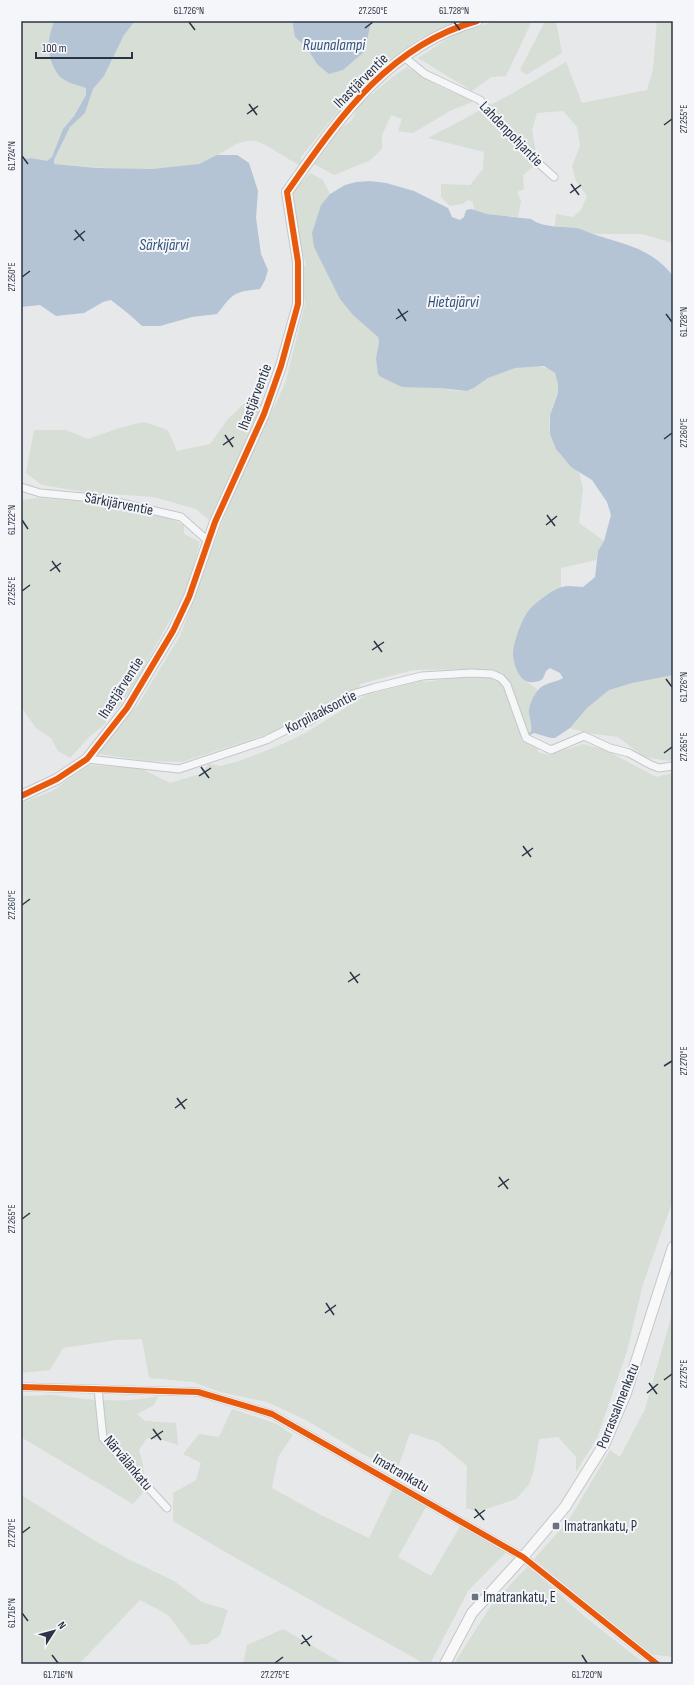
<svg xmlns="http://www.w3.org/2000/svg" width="694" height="1685" font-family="'Sofia Sans Condensed',sans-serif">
<rect width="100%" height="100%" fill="#e6e8ea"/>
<path fill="#d6ded6" d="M21,21H54C49,36 46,48 52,64C54,68 56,74 60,77C67,83 77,85 86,88V95L74,116L63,129L52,158L48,162L31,158L21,160Z
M135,21H292L295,37L307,48L317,64L365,51L371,21H460L420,38L392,58L362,85L330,121L301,157V166C292,162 263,142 256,141C233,138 219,160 197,164C151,173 101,168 54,164V160L70,127L85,113L93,89L104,76L124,35Z
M496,21H532L506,76L491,77L472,91L418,58L455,34Z
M545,21H556L562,53L526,75L520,70Z
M657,21H673V243L642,234H591L578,228L555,226L556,214L573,217L581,210L587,196L576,181L572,166L580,146L577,127L563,111L537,113L532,130L538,163L523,175L524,189L517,192L521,201L518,217L487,214L474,210L473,202L468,200L462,204L450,206L441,197V184L470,185L483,169L484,152L428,138L513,93L566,62L582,103L647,90L653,70Z
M407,67L440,87L474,101L450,111L413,133L398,131L402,119L391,115L382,135V149L369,161L334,175L312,163L337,131L352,120L359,105L395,75Z
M310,173L323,180L330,194C318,209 312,227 314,247L378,337L379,342L376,358C402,370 436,393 466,391C475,390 480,383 487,379C503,369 538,359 553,372C567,384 552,402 550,415C546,438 560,460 579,471L583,489L579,523L604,541L598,551L596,560L561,568V587L528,611L523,679L529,683L538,690L529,709V714L532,720L531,732L529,734L501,675L475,669L413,670L360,684L358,689L292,726L182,762L149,761L98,754L139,703L180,636L220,528L243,471L285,384L305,304L301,271L306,264L298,240L293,191Z
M246,402L262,404L209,520L196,509L154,497L85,492L42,485L26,473L34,430H66L88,439L119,428L144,422L168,430L177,451L210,444L227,420Z
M38,498C78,501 123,504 161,516C169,518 177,522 184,525V534L200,542L189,584L185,593L135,683L117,709L110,712L105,724L88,738L70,758L58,751L51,738L36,728L21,707V500Z
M673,675V759L669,761L644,757L618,737L587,733L570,728C581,714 592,700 607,691C626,680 652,679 673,675Z
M465,676C476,676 486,675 496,679C513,686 519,723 521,740L538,748V752L549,755L583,744L606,750L656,777L673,773V1200L643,1284L627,1351L597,1438L576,1472V1457L558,1437L539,1439L534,1470L529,1484L516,1499L478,1512L466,1508L467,1466L438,1442L410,1433L397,1471L361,1453L306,1420L267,1402L220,1392L193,1382L149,1378L142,1339L116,1340L63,1348L50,1370L21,1373V803L52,791L89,765L140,768L170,783L200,774L209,764L221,766L242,760L285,743L307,732L366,695L401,686L418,680L426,682Z
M673,1311V1657L649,1654L534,1559L569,1520L610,1450L620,1457L645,1409Z
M53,1395C88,1400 124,1404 158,1396L154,1405L137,1414L145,1421L176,1423L178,1445L162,1440L147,1438L139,1450L143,1465L145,1490L133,1504L21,1437V1396Z
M232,1409L277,1424L293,1435L278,1457L272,1488L321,1515L369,1538L395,1484L428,1503L398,1557L431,1576L462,1523L509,1549L468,1591L430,1664H425L227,1553L173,1521V1493L196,1480L201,1463L183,1454L199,1434L219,1437Z
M21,1495L92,1539L126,1558L174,1581L202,1602L228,1610L220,1635L207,1644L191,1645L168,1615L140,1600L79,1664H21Z
M528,1566L584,1616L645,1664H454L492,1604Z
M283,1629L344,1664H243L247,1645Z"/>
<path fill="#b4c4d5" d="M54,21H135L124,35L104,76L93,89L85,113L70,127L54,160V164L97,168L152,169L199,164L217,155H237L249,163L258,191L256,218L261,254L268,270L265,280L260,289C232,292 234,293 217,314L192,317L160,326H142L130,315L111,300L103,302L84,313L56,316L40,305L21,307V160L31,158L47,161L52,157L63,129L74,116L86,95V88C77,85 67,83 60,77C57,74 55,70 53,66C46,49 48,39 54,21Z
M292,21H371L365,51L343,70L329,74L317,64L307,48L295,37Z
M370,181L386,183L414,191L448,208L452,217L460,220L464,217L466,210L471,209L487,214L531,219C543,228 562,226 576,228C583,229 589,233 596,235C627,245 652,249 673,276V675L632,683L609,690L587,708L570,728L555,738H551L534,733L528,736L526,730L529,733L531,732C532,723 530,721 529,713C528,706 536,689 543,686C549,682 557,682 563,678L560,673L550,668L546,671C543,679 543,681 534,682C520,684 515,668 513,656C512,646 522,618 529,610C535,603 553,589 562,587C569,585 576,587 583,587L595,577L598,551L604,541L611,515L607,502L592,480L571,467L556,449L550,434V415L558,393V384L555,373L544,366L515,368L488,378L474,388L467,391L439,388L402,387L381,377L378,374L376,358L379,342L378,337L353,315L340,299L314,247L312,233L321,205L330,194L345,185L356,182Z"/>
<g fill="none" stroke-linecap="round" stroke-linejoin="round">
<defs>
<path id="street" d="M404,57L425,74L480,100L501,126L524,150L554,177
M21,487L40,493L104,499L181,517L208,541
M87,759L179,769L266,740L290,728L305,724L353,694L373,688L422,676L471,673L492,674L501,678L507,685L526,738L551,750L584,736L610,748L629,753L651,765L659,768L673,766
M21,1387L198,1392L272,1414L523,1557L657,1664
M98,1389L103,1438L167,1508"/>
<path id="secondary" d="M21,796L57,779L87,759L127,708L173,631L189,597L215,522L264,414L281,366L298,304V262L287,192C338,120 387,46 477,21
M445,1664L472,1613L523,1557L565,1507L605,1443L626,1393L673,1247"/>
</defs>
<use href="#street" stroke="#c4c6c8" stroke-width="9"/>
<use href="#secondary" stroke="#c4c6c8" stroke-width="12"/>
<use href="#street" stroke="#f5f6f7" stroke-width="7"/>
<use href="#secondary" stroke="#f8f8f8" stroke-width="10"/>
<defs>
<path id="cycleway" d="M21,796L57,779L87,759L127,708L173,631L189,597L215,522L264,414L281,366L298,304V262L287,192C338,120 387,46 477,21
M21,1387L198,1392L272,1414L523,1557L657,1664"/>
</defs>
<use href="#cycleway" stroke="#f4f6f9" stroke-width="8"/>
<use href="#cycleway" stroke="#e8590c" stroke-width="6"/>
</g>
<path fill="none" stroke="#2b3445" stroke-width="1.5" d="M189,22L195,30M454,22L460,30M365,28L373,22M249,104L257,115M247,114L258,106M664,125L672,119M22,156L28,164M571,184L579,195M570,193L581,185M75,230L84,241M74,240L85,231M22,277L30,271M398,309L406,321M666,314L672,322M396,319L408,311M225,435L233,447M664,439L672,433M223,445L234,437M547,515L555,526M22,520L28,529M546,525L557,516M52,561L60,572M50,571L61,563M22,591L30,585M374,641L382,652M372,650L384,642M666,679L672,687M664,753L672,747M201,767L209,778M199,776L211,768M523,846L531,857M522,856L533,848M22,905L30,899M350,972L358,983M348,982L360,974M664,1066L672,1061M177,1098L185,1109M175,1108L187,1099M499,1177L508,1189M498,1187L509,1179M22,1219L30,1213M326,1303L334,1315M325,1313L336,1305M664,1380L672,1374M649,1383L657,1394M647,1393L658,1384M153,1429L161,1440M151,1439L163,1431M475,1509L484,1520M474,1518L485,1510M22,1533L30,1527M22,1613L28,1621M302,1635L310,1646M301,1644L312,1636M52,1655L58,1663M582,1655L587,1663M275,1663L283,1657"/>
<g fill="#6c737f" stroke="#f4f6f9" stroke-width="1.5">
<rect x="552" y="1522" width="8" height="8" rx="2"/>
<rect x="471" y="1593" width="8" height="8" rx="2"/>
</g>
<g text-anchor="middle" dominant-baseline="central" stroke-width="4" stroke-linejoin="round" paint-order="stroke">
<g font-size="15" fill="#2b3445" stroke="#f4f6f9">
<text transform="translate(361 81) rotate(-45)">Ihastjärventie</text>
<text transform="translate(511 134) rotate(46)">Lahdenpohjantie</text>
<text transform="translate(255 397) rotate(-69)">Ihastjärventie</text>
<text transform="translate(119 504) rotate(11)">Särkijärventie</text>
<text transform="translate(121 688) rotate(-57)">Ihastjärventie</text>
<text transform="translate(321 712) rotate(-27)">Korpilaaksontie</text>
<text transform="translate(618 1406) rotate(-68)">Porrassalmenkatu</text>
<text transform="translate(128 1463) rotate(50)">Närvälänkatu</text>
<text transform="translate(401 1473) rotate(30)">Imatrankatu</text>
</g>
<g font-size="15" fill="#2b3445" stroke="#f4f6f9" text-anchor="start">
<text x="564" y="1526">Imatrankatu, P</text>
<text x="483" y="1597">Imatrankatu, E</text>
</g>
<g font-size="16" font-style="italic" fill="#34527a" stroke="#f4f6f9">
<text x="334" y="45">Ruunalampi</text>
<text x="164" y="245">Särkijärvi</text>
<text x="453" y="302">Hietajärvi</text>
</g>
</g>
<rect width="694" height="1685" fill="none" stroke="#f4f6f9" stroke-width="44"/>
<g transform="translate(54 1631) rotate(54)" stroke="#f4f6f9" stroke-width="3" paint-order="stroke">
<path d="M0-3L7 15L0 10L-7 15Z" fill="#2b3445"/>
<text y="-6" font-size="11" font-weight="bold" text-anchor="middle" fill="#2b3445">N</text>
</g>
<path d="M36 52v6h96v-6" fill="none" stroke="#2b3445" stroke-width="2"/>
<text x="42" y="52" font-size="12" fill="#2b3445" stroke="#f4f6f9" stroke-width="3" paint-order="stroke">100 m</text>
<rect x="22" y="22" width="650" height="1641" fill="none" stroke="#2b3445" stroke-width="1.5"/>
<g font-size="10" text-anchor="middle" fill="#2b3445">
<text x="189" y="14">61.726°N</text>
<text x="373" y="14">27.250°E</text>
<text x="454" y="14">61.728°N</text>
<text transform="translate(683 119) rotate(-90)" y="4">27.255°E</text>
<text transform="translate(11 156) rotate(-90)" y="4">61.724°N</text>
<text transform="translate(11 277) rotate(-90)" y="4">27.250°E</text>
<text transform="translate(683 322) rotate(-90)" y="4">61.728°N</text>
<text transform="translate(683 433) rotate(-90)" y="4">27.260°E</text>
<text transform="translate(11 520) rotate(-90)" y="4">61.722°N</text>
<text transform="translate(11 591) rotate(-90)" y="4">27.255°E</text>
<text transform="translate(683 687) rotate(-90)" y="4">61.726°N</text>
<text transform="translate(683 747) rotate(-90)" y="4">27.265°E</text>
<text transform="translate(11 905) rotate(-90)" y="4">27.260°E</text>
<text transform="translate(683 1061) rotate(-90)" y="4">27.270°E</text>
<text transform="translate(11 1219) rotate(-90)" y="4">27.265°E</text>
<text transform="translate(683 1374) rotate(-90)" y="4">27.275°E</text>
<text transform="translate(11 1533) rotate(-90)" y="4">27.270°E</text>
<text transform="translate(11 1613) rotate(-90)" y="4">61.716°N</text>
<text x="58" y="1678">61.716°N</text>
<text x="275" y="1678">27.275°E</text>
<text x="587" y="1678">61.720°N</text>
</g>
</svg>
